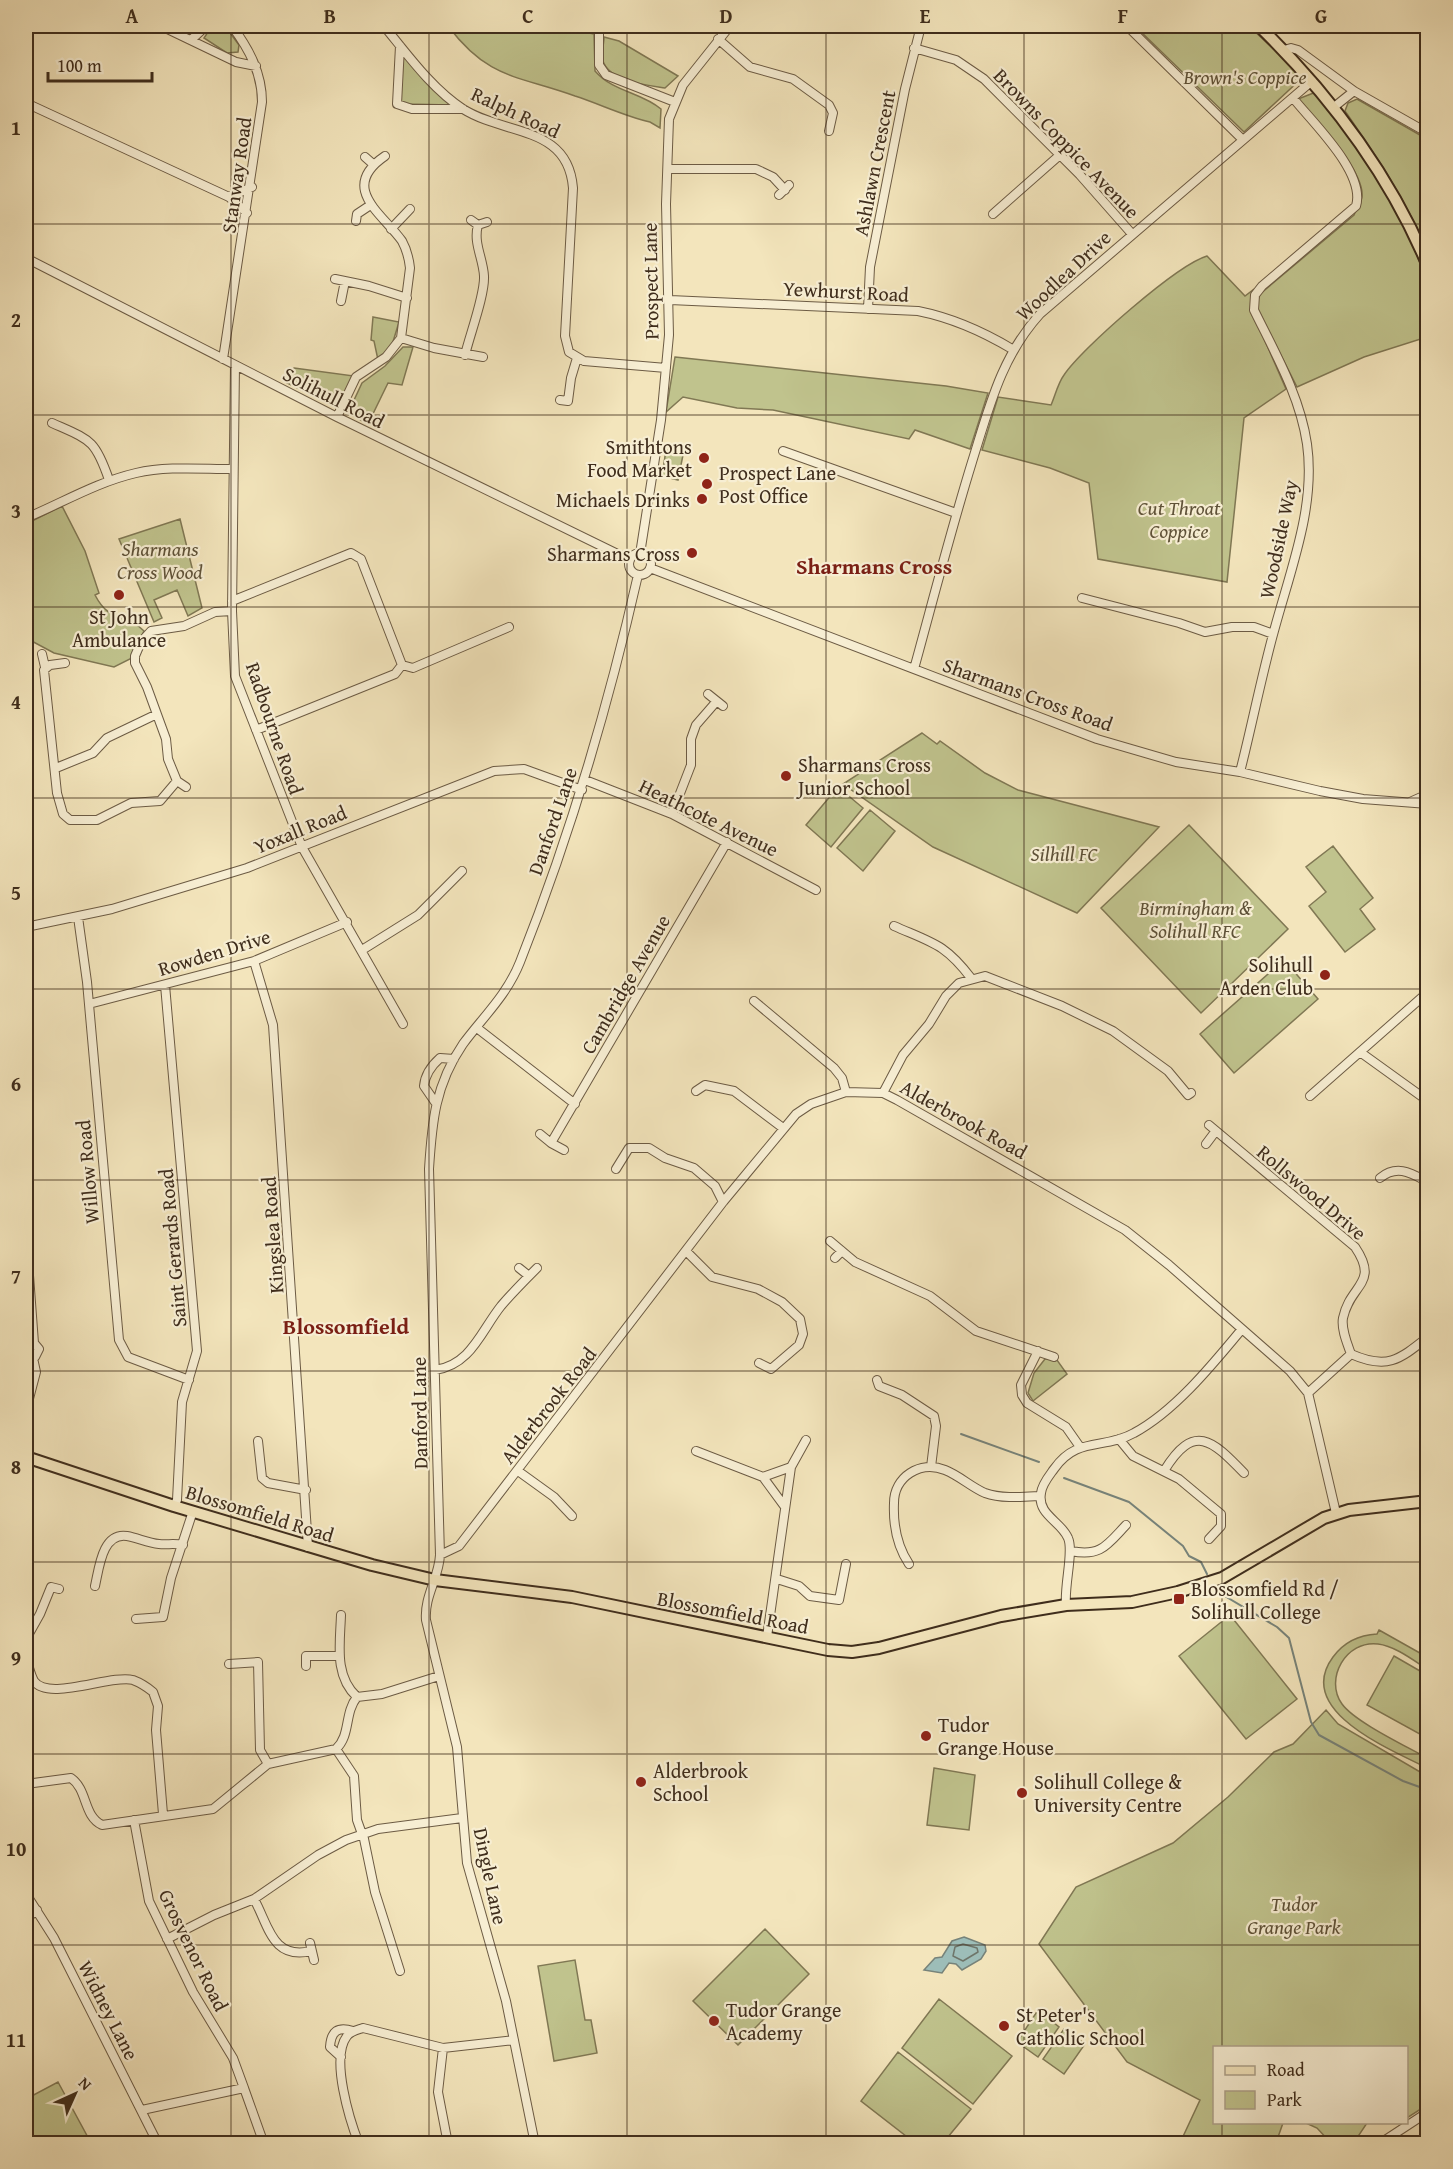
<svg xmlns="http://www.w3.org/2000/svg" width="1453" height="2169" font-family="'Gentium Book Plus',serif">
<rect width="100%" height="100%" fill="#f3e5bc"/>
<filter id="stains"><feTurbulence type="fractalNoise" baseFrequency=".00333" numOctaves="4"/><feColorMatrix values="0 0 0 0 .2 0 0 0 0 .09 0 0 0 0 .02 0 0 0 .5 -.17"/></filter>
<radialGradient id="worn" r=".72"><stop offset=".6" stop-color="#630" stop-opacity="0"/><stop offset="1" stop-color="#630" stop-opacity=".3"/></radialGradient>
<path fill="#c0c38d" stroke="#807854" stroke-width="1.5" d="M212,26H225L239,45L238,52L227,53L204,38Z
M448,26H556L594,34L595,71C613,92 641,92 661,109L660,128L650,122C624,116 600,104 575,96C517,75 489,80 448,26Z
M1135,26H1249L1303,77L1244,132Z
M604,37L619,41L678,76L665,88C646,85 604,81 602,56C602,50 604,43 604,37Z
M405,56L424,80L451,105L405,104L401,101V59Z
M1316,92L1377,174L1407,230L1427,281V337L1364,357L1297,387L1256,306L1260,294L1354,215C1356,210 1361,203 1362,197C1365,171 1315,119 1298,99Z
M1357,99L1427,139V251C1406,199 1376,156 1345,111L1348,103Z
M1207,256L1245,296L1253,290L1251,309L1286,389L1244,418L1227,582L1098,559L1089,483L1050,468L982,450L998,397L1051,405C1055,396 1058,383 1064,375C1082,348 1177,265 1207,256Z
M373,317L399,322L392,345L378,360L374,341L371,340Z
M403,347H413L402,385L388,383L368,424L348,413L362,383L385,366Z
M675,357L946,386L988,393L970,449L915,430L909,439L773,410L737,408L683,397L666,412Z
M294,368L354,376L340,400L332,405L287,383Z
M666,450L683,455L678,480L662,476Z
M62,506L85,551L99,593L95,595C110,624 124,611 144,631L130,659L114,667L54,653L26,638V524Z
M180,519L202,608L188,616L177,590L154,600L162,618L154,622L119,539Z
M922,733L937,744L940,741L985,773L1018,790L1159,827L1077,913L933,847L843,784Z
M838,787L863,808L831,847L806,825Z
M870,810L895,831L863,871L837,848Z
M1189,825L1288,929L1201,1013L1101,908Z
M1333,846L1373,898L1360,909L1375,929L1345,952L1309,906L1326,892L1306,867Z
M1284,960L1318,999L1234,1073L1200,1034Z
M1052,1358L1057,1360L1067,1374L1033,1401L1028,1393L1034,1373L1045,1359Z
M1230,1615L1297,1699L1246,1739L1179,1656Z
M1379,1630L1427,1657V1669C1413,1660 1395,1646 1378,1644C1346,1640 1324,1679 1342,1704C1355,1722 1406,1746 1427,1758V1768C1392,1750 1293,1711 1333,1657C1344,1642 1358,1635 1377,1634Z
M1394,1656L1427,1675V1738L1367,1705Z
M1326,1710L1338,1724L1427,1776V2105L1407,2118L1406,2048H1214V2122L1283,2123L1277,2140L1283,2143H1180L1200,2100L1127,2062L1039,1944L1076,1887L1173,1843L1228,1797L1274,1752L1293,1744Z
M934,1768L975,1775L969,1830L927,1825Z
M765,1929L809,1974L738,2045L693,2001Z
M575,1960L585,2020H591L597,2053L554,2061L538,1966Z
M939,1999L1012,2056L973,2104L902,2048Z
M1038,2010L1059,2027L1038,2057L1017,2042Z
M1064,2029L1085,2044L1064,2074L1043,2059Z
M898,2052L971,2109L943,2143H915L861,2101Z
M58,2082L91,2143H26V2099Z
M1306,2123H1367L1353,2144L1331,2143L1317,2128Z"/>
<path fill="#9dbdb8" stroke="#77837a" stroke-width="1.5" d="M964,1937L985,1945L986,1951L981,1959L962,1970L956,1964L949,1963L942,1973L924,1970L935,1958L942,1957L952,1941Z"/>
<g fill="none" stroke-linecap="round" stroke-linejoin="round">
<path stroke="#6e756a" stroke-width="1.5" d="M963,1944L977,1948L978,1952L963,1961L953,1956L955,1947Z"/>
<path stroke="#77837a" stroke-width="2" d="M961,1434L1039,1462
M1064,1478L1129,1502L1183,1546L1189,1556L1201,1562L1207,1574
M1218,1592L1277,1627L1289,1638L1311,1722L1319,1735L1403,1781L1428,1790"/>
<defs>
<path id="minor" d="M161,26L236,62L256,66
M384,26C407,54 432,89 463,109C506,136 568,125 573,188L565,336L569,352L584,361L666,368
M599,26V65L606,75L675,102
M1127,26L1243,140
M718,39L750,67L793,79L829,105L833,113L829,131
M191,40L206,26
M400,46L397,104L412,109H463
M914,48L956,60L984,79L1080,175L1132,234
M1284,50L1291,48L1298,50L1354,91L1428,133
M26,103L229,197L247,213
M1334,107L1354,91
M365,157L373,164
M668,169H756L773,177L785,190
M779,195L789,185
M229,197L252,187
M993,214L1061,154
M471,220L478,225L487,222
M356,221L357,214L369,206
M391,229L410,209
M26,258L337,417L630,560
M335,279L369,286L407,298
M670,300L918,311C953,318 982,331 1012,349
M341,301L345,281
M868,309L870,267L905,89L921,26
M401,338L434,348L483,357
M465,355C470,334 485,295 484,276C483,258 473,243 478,225
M223,359L262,102C262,73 249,49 232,26
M235,365L232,611L235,676L302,847L403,1024
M560,400L568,401L571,378L577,358
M337,417L356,377L386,357L401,338L410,268C409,259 407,250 402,241C383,214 338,188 385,156
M52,423C90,440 95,439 109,480
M783,451L956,513
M26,518C62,503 97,482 136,473C167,466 200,469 232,469
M629 564a11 11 0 1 1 22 0a11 11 0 1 1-22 0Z
M640,554L661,420L669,335L666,204L669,119L683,85L730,26
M650,568L1097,739L1176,762L1240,772L1320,791L1363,799L1428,804
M1082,598L1179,623L1205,632L1232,627H1254L1273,634
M232,601L351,553L361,559L402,665L395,674L256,730
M42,654L45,667
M65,663L50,665L44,670L57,793L63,814L70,820H97L131,803L160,801L177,781L168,759L166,739L147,687L135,663V656L141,642L151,631L184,626L215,612L232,611
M402,665L413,668L509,627
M914,669C933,600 951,530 972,462C989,408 1001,357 1040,314L1312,81
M708,694L723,706
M56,768L93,753L107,738L155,715
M1240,772C1252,725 1261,678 1274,631C1290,571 1316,507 1307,444C1300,396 1275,353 1254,310L1255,295L1262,286L1356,206C1366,173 1313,123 1293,98
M585,780L672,814L816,890
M177,781L186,787
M1410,802L1428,794
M672,814L691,765V739L696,725L716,702
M78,917L87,982L119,1340L128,1357L189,1380
M894,926C933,943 945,944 971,978
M26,927L112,909L247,868L494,771L524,769L582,790
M362,950L418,915L462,871
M254,961L273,1025L308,1547
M165,985L197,1351L182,1402L177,1500L174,1506
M754,1001L834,1068L842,1078L846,1092
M89,1004L254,961L347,922
M477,1028L575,1104
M1360,1052L1428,1101
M696,1091L705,1085L734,1091L783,1128
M883,1093L903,1055L929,1024L946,996L959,983L985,976L1062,1006L1113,1031L1168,1071L1188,1095L1191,1093
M1310,1096L1428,992
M435,1102L424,1086C425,1074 431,1066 440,1058L454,1059
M1209,1125L1355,1247C1380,1284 1350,1284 1343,1318C1341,1329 1347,1343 1351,1354
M540,1134L551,1143
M1206,1144L1215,1132
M564,1150L551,1143L727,842
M616,1169L629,1148H649L665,1158L694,1168L715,1186L723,1202
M1380,1178C1397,1164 1411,1173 1428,1182
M26,1235L34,1343L39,1349L35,1357H26
M830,1241L855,1262L930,1296L976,1331L1054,1357
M687,1252L712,1277L758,1289L782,1302L800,1319L803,1334L799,1345L771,1369L759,1363
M835,1258L842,1251
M519,1268L529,1276
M26,1343H34
M1038,1351L1021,1385L1022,1395L1027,1403L1066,1427L1080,1447
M435,1370C471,1365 481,1331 501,1306C512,1293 525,1280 537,1268
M877,1380L879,1386L902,1395L934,1416L936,1426L931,1467
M1308,1393L1351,1354C1387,1370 1399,1360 1428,1337
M26,1410L36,1372L33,1358
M1119,1439L1133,1456L1179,1479L1221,1514V1526L1209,1539
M258,1441L262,1478L268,1483L306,1490
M696,1451L763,1477L785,1507
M518,1471L554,1497L572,1516
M1164,1471C1194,1422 1212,1440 1244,1473
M763,1477L791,1467
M1071,1551C1101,1557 1107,1545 1126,1525
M440,1555L459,1546L723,1202L796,1114L811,1104L846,1092L883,1093L897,1100L1125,1230L1169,1265L1290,1371L1308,1393L1336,1513
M909,1564C897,1546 893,1526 894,1503C894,1477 920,1460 945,1470C960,1476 971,1487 985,1493C1002,1499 1022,1497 1040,1496
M777,1579L799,1586L810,1596L839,1600L846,1564
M95,1586C99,1569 102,1532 127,1536C138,1538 148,1543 159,1544C167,1545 174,1543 183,1545
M1066,1605C1064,1585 1074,1551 1068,1538C1061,1521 1037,1515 1041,1493C1042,1484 1049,1476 1054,1469C1077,1436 1104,1450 1134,1433C1175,1411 1213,1364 1242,1329
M341,1615C340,1644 334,1676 357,1697
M136,1619L163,1617L171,1578L193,1511
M767,1637L791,1467L806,1440
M26,1639L40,1614L51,1587L59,1589
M26,1659C29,1666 30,1674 34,1681C48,1702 111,1674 133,1680C141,1683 147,1687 153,1692L158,1706L156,1730L163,1814
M229,1664L258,1662L260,1750L268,1764
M306,1666V1656H339
M336,1749L354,1776L357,1820L362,1834
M26,1784L71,1778C88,1790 83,1816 102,1825L213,1809L268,1764L336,1749C351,1735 344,1713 357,1697L382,1694L439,1676
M134,1820L149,1901L193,1992L233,2058L244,2088
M363,1834L375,1892L400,1971
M26,1894L54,1938L158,2144
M254,1899C269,1926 272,1960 311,1951
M26,1919L37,1910
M167,1939L214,1915L254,1899L318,1855L346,1840L378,1829L462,1818
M310,1943L314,1960
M443,2048L438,2092L448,2144
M341,2057L330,2047C331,2031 338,2026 353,2031
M142,2110L244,2088L264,2144
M359,2144C350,2121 330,2058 347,2036C351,2031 357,2030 363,2028L443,2048L514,2040
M535,2144L506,2001L467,1863L457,1747L426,1620C424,1596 439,1578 440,1555L429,1169C432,1122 435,1085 463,1044C483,1017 507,995 520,962C570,836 608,707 638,575
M1379,2144L1428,2112"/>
<path id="major" d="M1259,26C1330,95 1389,173 1428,266
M26,1457L174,1506L372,1565L435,1580L572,1597L828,1650L852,1652L879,1648L1001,1616L1066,1605L1132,1602L1178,1592L1222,1578L1324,1518L1349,1510L1428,1501"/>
</defs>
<use href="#minor" stroke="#6c5b44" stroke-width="10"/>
<use href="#major" stroke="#3f2d1c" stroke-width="14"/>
<use href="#minor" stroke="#f7eed3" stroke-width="8"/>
<use href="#major" stroke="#f3e5bc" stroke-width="10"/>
</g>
<path fill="none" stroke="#3f2d1c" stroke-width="1.5" stroke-opacity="0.55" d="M231,26V2144M429,26V2144M627,26V2144M826,26V2144M1024,26V2144M1222,26V2048M26,224H1428M26,415H1428M26,607H1428M26,798H1428M26,989H1428M26,1180H1428M26,1371H1428M26,1562H1428M26,1754H1428M26,1945H1428M1222,2122V2144"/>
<g fill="#8f2418" stroke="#f7eed3" stroke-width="2">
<circle cx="704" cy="458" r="6"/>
<circle cx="707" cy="484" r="6"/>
<circle cx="702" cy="499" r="6"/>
<circle cx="692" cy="553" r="6"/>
<circle cx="119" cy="595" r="6"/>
<circle cx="786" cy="776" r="6"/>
<circle cx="1325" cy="975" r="6"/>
<rect x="1173" y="1593" width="12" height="12" rx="3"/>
<circle cx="926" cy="1736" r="6"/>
<circle cx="641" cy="1782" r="6"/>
<circle cx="1022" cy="1793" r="6"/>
<circle cx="714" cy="2021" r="6"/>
<circle cx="1004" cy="2026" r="6"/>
</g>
<g text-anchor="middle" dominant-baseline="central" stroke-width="4.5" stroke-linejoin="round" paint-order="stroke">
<g font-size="20" font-style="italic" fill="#5f5238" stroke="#f7eed3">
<text x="1245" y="76">Brown's Coppice</text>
<text x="1179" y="507">Cut Throat<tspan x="1179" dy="23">Coppice</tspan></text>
<text x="160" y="548">Sharmans<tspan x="160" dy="23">Cross Wood</tspan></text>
<text x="1064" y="853">Silhill FC</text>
<text x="1195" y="907">Birmingham &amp;<tspan x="1195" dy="23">Solihull RFC</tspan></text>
<text x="1294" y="1903">Tudor<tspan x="1294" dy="23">Grange Park</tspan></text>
</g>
<g font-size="20" fill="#3f2d1c" stroke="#f7eed3">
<text transform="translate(516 112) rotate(25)">Ralph Road</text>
<text transform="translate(1067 143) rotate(46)">Browns Coppice Avenue</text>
<text transform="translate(874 163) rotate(-79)">Ashlawn Crescent</text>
<text transform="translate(236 175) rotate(-82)">Stanway Road</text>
<text transform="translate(1063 275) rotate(-43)">Woodlea Drive</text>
<text transform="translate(650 281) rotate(-91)">Prospect Lane</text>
<text transform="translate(846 291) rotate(3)">Yewhurst Road</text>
<text transform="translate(334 397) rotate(27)">Solihull Road</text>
<text transform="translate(1278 539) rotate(-78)">Woodside Way</text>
<text transform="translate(1028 694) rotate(20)">Sharmans Cross Road</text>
<text transform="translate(275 728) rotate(71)">Radbourne Road</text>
<text transform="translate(709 817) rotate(26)">Heathcote Avenue</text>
<text transform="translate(552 821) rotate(-71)">Danford Lane</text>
<text transform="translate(300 829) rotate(-22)">Yoxall Road</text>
<text transform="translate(214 952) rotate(-17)">Rowden Drive</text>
<text transform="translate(625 984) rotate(-60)">Cambridge Avenue</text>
<text transform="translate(964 1119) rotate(29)">Alderbrook Road</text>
<text transform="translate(87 1172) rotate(-95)">Willow Road</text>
<text transform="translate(1312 1192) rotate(40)">Rollswood Drive</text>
<text transform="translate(272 1235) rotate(-94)">Kingslea Road</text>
<text transform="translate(172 1248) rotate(-95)">Saint Gerards Road</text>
<text transform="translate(548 1405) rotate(-52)">Alderbrook Road</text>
<text transform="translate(419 1413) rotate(-91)">Danford Lane</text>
<text transform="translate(260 1513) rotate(17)">Blossomfield Road</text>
<text transform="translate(733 1612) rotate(11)">Blossomfield Road</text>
<text transform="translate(491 1876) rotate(78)">Dingle Lane</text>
<text transform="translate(194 1950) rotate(64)">Grosvenor Road</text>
<text transform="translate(109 2010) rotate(63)">Widney Lane</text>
</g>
<g font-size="20" fill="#3f2d1c" stroke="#f7eed3" text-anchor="start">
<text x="692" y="446" text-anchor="end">Smithtons<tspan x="692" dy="23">Food Market</tspan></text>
<text x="719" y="472">Prospect Lane<tspan x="719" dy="23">Post Office</tspan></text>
<text x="690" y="499" text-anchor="end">Michaels Drinks</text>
<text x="680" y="553" text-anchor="end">Sharmans Cross</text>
<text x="119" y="616" text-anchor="middle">St John<tspan x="119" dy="23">Ambulance</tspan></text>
<text x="798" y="764">Sharmans Cross<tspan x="798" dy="23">Junior School</tspan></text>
<text x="1313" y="964" text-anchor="end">Solihull<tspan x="1313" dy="23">Arden Club</tspan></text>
<text x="1191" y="1588">Blossomfield Rd /<tspan x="1191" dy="23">Solihull College</tspan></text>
<text x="938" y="1724">Tudor<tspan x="938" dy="23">Grange House</tspan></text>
<text x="653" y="1770">Alderbrook<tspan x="653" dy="23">School</tspan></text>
<text x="1034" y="1781">Solihull College &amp;<tspan x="1034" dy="23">University Centre</tspan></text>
<text x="726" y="2009">Tudor Grange<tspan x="726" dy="23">Academy</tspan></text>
<text x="1016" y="2014">St Peter's<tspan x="1016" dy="23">Catholic School</tspan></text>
</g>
<g font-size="22" font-weight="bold" fill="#7a1f14" stroke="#f7eed3">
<text x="874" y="566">Sharmans Cross</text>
<text x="346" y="1326">Blossomfield</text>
</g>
</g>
<rect width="1453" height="2169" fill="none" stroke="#f3e5bc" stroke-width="66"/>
<rect x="1213" y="2046" width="195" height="78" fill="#f7eed3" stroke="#ada18a" stroke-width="1.5"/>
<rect x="1225" y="2066" width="30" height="9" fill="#f3e5bc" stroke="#ada18a" stroke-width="1.5"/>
<text x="1267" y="2076" font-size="18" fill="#3f2d1c">Road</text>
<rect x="1225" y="2091" width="30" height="18" fill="#c0c38d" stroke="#ada18a" stroke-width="1.5"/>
<text x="1267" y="2106" font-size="18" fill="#3f2d1c">Park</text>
<g transform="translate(75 2094) rotate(45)" stroke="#f7eed3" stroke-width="4.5" paint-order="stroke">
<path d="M0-4.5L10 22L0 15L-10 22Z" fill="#3f2d1c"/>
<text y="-9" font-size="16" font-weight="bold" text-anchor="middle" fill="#3f2d1c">N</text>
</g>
<path d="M48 72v9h104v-9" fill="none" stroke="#3f2d1c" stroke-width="3"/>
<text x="57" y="72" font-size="18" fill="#3f2d1c" stroke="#f7eed3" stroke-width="4.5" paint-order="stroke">100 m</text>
<rect x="33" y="33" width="1387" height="2103" fill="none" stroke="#3f2d1c" stroke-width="2"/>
<g font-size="20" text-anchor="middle" font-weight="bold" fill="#3f2d1c">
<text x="132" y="23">A</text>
<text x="330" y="23">B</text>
<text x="528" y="23">C</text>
<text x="726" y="23">D</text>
<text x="925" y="23">E</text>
<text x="1123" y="23">F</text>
<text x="1321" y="23">G</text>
<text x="16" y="135">1</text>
<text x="16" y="327">2</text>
<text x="16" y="518">3</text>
<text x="16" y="709">4</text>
<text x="16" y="900">5</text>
<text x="16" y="1091">6</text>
<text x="16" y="1283">7</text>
<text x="16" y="1474">8</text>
<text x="16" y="1665">9</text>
<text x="16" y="1856">10</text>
<text x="16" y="2047">11</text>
</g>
<rect width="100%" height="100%" filter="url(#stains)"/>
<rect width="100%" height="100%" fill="url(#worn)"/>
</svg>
